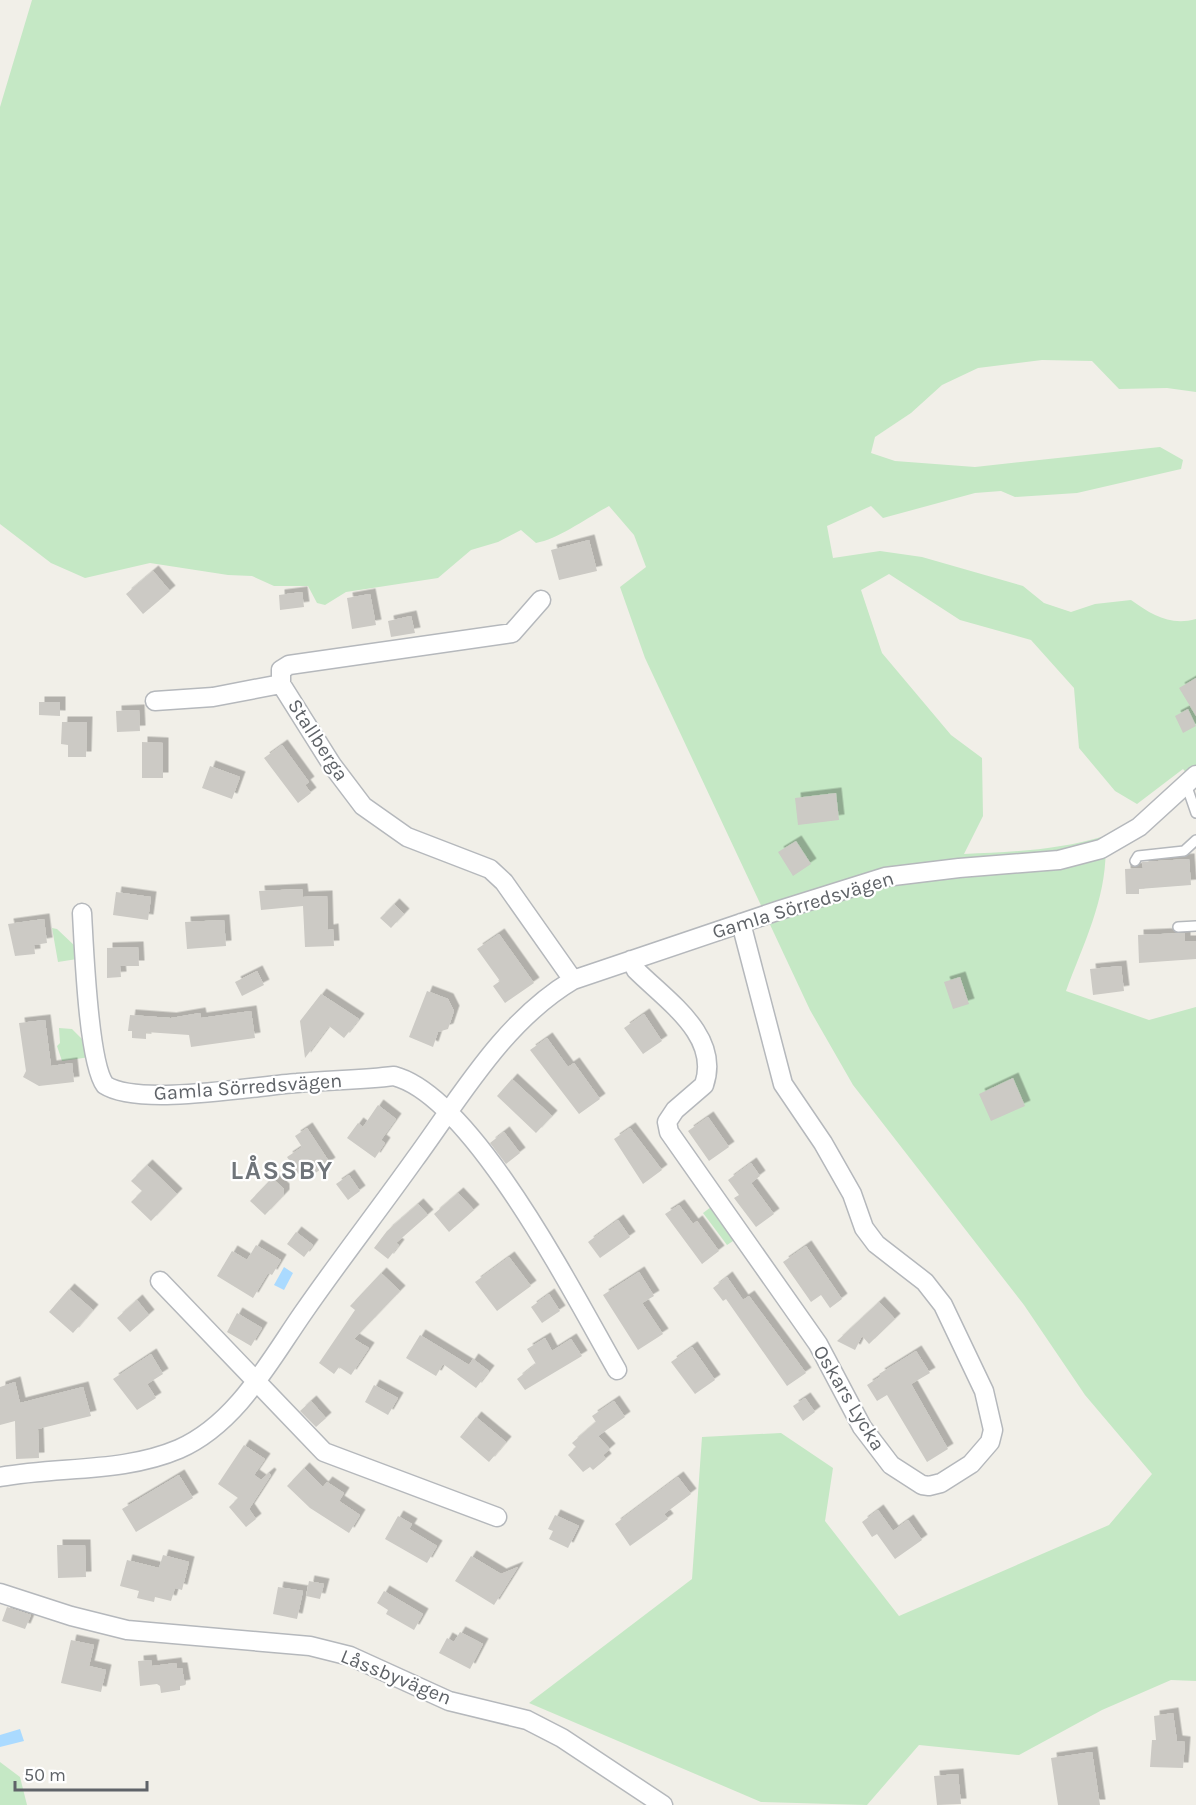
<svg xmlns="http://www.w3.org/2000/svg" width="1196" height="1805" font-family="Karla,sans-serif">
<defs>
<filter id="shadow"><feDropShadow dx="5.5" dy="-5.5" stdDeviation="0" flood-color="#0004"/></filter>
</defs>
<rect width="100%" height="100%" fill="#f1efe8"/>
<path fill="#c5e8c5" d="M32,0H1196V392L1167,388L1119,389L1092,361L1042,360L978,368L942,385L911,413L875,437L871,453L895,461L975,467L1160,447L1183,460L1181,469L1077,493L1015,497L1001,491L975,493L883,518L871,506L827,526L833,558L880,551L922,557L1023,586L1044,603L1071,612L1095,604L1131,600C1152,615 1170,626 1196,619V784L1183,769L1137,804L1115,791L1079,748L1074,688L1031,640L960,620L889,574L861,590L882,653L951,735L982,758L983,816L964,854C1012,852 1059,850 1105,836C1110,892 1085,940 1066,991L1149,1020L1196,1007V1681L1171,1680L1102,1710L1019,1755L919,1745L867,1805L761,1802L529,1703L692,1579L702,1437L781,1433L833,1468L825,1521L899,1616L1109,1525L1152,1474L1085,1395L1024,1305L853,1085L810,1010L645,658L620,587L646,567L634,535L609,506C587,518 558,539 536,543L521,530L498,542L471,550L438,578L346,592L325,605L317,603L308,586H274L252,576L228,575L150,563L85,578L51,563L0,524V107Z
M52,928L57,929L76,947L77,959L58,962Z
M59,1028L72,1029L87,1044L90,1057L62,1061L57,1046L60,1043Z
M711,1207L736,1239L727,1245L703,1213Z
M0,1762L20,1777L27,1805H0Z"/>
<path fill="#aadaff" d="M284,1267L293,1273L284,1290L274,1285Z
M20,1729L24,1741L0,1747V1735Z"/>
<path fill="#cccac5" filter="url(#shadow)" d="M589,540L597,571L559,580L551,550Z
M153,571L170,591L143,614L126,594Z
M302,592L304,607L280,610L279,595Z
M370,594L376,625L352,629L347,598Z
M411,616L415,633L391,637L388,621Z
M1196,678V716L1179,688Z
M39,702H60V716L39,715Z
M1188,709L1196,726L1183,733L1175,716Z
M139,710L140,731L117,732L116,711Z
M62,722H87L86,757H68V745L61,744Z
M142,742L163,743V778H142Z
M282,745L309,782L305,785L311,793L298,803L264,758Z
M210,766L240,777L232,799L202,788Z
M836,793L839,820L798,825L795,798Z
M796,841L811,864L793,876L778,852Z
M1189,859L1191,885L1139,889V894H1126L1125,869L1143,868L1142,862Z
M302,889L303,897L327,896L328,930L333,929L334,946L305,947L303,906L261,910L259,891Z
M116,892L151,897L148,920L113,915Z
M394,904L404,914L391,928L380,918Z
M44,919L47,943L34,945L35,954L15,956L8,924Z
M224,920L226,946L187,949L185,922Z
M1185,933V941H1196V959L1139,963L1138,935Z
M499,934L534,983L505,1003L493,986L500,981L477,949Z
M138,947L139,966H120L121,977L107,978V948Z
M1121,966L1124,991L1093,995L1090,969Z
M257,971L264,985L242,996L235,982Z
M960,977L969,1004L953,1009L944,982Z
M427,991L448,999L454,1011L448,1029L438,1032L433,1047L409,1037Z
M321,994L359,1019L344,1038L329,1026L305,1058L300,1021Z
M251,1011L255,1038L191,1047L189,1035L146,1032V1039L132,1038V1031H128L130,1015L171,1018L200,1013L201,1018Z
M644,1014L662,1041L643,1054L624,1028Z
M45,1020L51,1066L72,1063L74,1082L39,1086L23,1077L26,1071L19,1023Z
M547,1038L568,1067L574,1063L600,1099L579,1114L530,1050Z
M1013,1078L1025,1106L991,1121L979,1094Z
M512,1079L552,1116L536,1133L497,1096Z
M378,1105L396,1119L381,1140L385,1143L375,1158L347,1138L358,1123L363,1127Z
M708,1117L729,1147L709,1161L688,1131Z
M307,1128L330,1163L311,1176L305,1168L298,1174L287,1157L302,1147L295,1136Z
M630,1128L662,1170L643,1184L614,1139Z
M504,1132L520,1153L506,1164L490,1143Z
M751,1163L760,1176L751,1183L774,1214L756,1227L734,1198L739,1195L728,1180Z
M147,1165L177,1194L151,1221L131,1202L142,1191L131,1181Z
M349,1175L360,1191L348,1200L336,1184Z
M272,1178L284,1189V1195L265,1215L250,1201Z
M458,1193L474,1210L449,1232L434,1214Z
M418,1204L428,1215L396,1243L399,1245L388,1259L374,1248L387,1231Z
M679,1205L693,1224L697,1221L719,1251L702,1264L665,1214Z
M618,1220L630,1237L600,1258L588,1242Z
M296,1232L313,1245L304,1257L287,1244Z
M256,1245L281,1260L272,1275L268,1273L253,1298L217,1276L232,1251L247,1260Z
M806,1246L842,1299L830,1308L821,1295L811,1302L783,1262Z
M509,1257L531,1286L497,1311L475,1282Z
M639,1272L654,1296L642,1303L663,1334L638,1350L603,1295Z
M381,1273L400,1291L354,1339L369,1348L351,1375L339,1367L334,1374L319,1363L355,1310L350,1306Z
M727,1277L743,1300L749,1296L806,1373L787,1386L726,1299L723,1301L713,1288Z
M69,1289L93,1310L73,1333L49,1312Z
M549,1294L560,1311L542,1323L531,1307Z
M137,1300L149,1315L130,1332L117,1318Z
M879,1302L895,1319L869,1344L862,1336L855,1350L837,1341Z
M237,1313L262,1328L251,1346L227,1332Z
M420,1335L469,1365L473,1359L489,1371L476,1388L443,1364L436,1376L406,1358Z
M545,1338L552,1351L571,1339L582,1356L525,1390L517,1379L536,1364L527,1349Z
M692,1347L715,1380L695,1394L671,1362Z
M916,1351L930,1373L911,1384L948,1449L927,1462L887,1395L877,1401L867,1385L881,1376L879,1374Z
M151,1354L163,1374L147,1384L156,1398L137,1410L113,1379Z
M15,1382L20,1403L83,1387L91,1416L38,1429L39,1458L16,1459L15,1421L0,1425V1387Z
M374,1385L398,1398L388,1415L365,1402Z
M805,1398L815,1412L803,1421L793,1406Z
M311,1401L326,1418L316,1427L300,1411Z
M614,1401L625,1417L598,1436L610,1449L603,1455L606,1459L593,1470L590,1467L583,1472L568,1455L576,1447L572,1443L596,1422L592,1416Z
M476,1417L506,1442L489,1462L460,1437Z
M244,1445L265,1459L254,1475L261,1480L269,1473L271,1475L249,1509L256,1519L246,1527L229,1507L238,1498L218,1484Z
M304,1468L323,1487L327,1482L344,1493L339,1501L360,1515L349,1533L310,1508L287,1486Z
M179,1475L193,1498L136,1532L122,1509Z
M678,1477L691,1494L664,1514L668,1519L630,1546L615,1524Z
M878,1510L893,1531L908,1520L922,1540L895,1559L877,1534L872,1537L862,1522Z
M555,1515L579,1526L568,1548L549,1539L553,1531L548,1529Z
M398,1516L412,1524L409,1529L437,1546L427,1563L385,1539Z
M57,1545H85L86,1577L58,1578Z
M163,1555L189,1562L182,1590L175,1588L171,1601L155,1597L154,1602L137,1598L139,1591L120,1586L127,1560L159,1568Z
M471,1556L501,1574L518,1567L494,1605L455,1581Z
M309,1581L324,1584L320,1599L306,1596Z
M278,1587L303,1591L297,1619L273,1614Z
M384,1591L423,1614L414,1630L386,1614L388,1610L377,1603Z
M7,1607L31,1615L25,1629L2,1621Z
M460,1632L483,1644L470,1669L439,1653L447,1638L454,1642Z
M71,1640L94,1645L89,1666L106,1670L101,1692L61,1683Z
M151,1660L152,1666L176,1663L177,1668H182L185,1685L180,1686V1690L161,1693L160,1686L157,1684L140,1686L138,1661Z
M1173,1713L1177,1741L1185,1742L1183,1768L1150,1767L1152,1740H1156L1154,1716Z
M1092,1752L1100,1805H1058L1051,1758Z
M958,1774L961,1804L937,1805L934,1776Z"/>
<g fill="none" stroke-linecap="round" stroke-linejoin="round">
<defs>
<path id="service" d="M1186,784L1196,813
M1135,861L1138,856L1184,851L1196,840
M1178,927L1196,926"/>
<path id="minor" d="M541,600L512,633L289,665L281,670V684L332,765L363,806L407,837L490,869L504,882L573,980
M155,701L213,697L281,684
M82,913C84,947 88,1062 105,1085C139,1107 254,1086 297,1083C329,1080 361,1080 394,1076C474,1097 576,1299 617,1370
M631,960L636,970C667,1001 721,1036 704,1085L675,1110L667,1122L669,1132L818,1344L862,1427L891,1465L922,1485L929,1486L941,1483L971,1464L990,1442L993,1430L984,1391L943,1305L925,1282L876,1244L864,1228L852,1194L823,1143L783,1084L741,923
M160,1281L324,1452L497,1517
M0,1477C59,1466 123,1473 179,1449C236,1424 269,1362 303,1313C339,1261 378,1211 415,1159C461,1096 504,1021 573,980L780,910L885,877L959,868L1059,860L1101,849L1139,827L1196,775
M0,1593L71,1616L127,1630L310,1646L350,1656L449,1701L527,1720L562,1738L663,1805"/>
</defs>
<use href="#service" stroke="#b5b8bc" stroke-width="12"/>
<use href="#minor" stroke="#b5b8bc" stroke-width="21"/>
<use href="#service" stroke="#fff" stroke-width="9"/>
<use href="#minor" stroke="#fff" stroke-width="18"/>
</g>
<g text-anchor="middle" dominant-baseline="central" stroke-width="4.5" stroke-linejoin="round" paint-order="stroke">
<g font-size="20" fill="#5f6368" stroke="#fff">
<text transform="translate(318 740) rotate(57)">Stallberga</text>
<text transform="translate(803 905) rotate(-17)">Gamla Sörredsvägen</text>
<text transform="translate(248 1087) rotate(-4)">Gamla Sörredsvägen</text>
<text transform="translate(849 1398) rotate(59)">Oskars Lycka</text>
<text transform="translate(396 1677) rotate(22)">Låssbyvägen</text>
</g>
<g font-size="26" font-weight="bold" letter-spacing="1.5" fill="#70757a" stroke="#fff">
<text x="282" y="1170">LÅSSBY</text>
</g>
</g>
<path d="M15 1781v9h132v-9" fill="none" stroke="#5f6368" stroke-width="3"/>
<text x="24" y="1781" font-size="18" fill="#5f6368" stroke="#ffffff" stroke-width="4.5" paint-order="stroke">50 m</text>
</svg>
